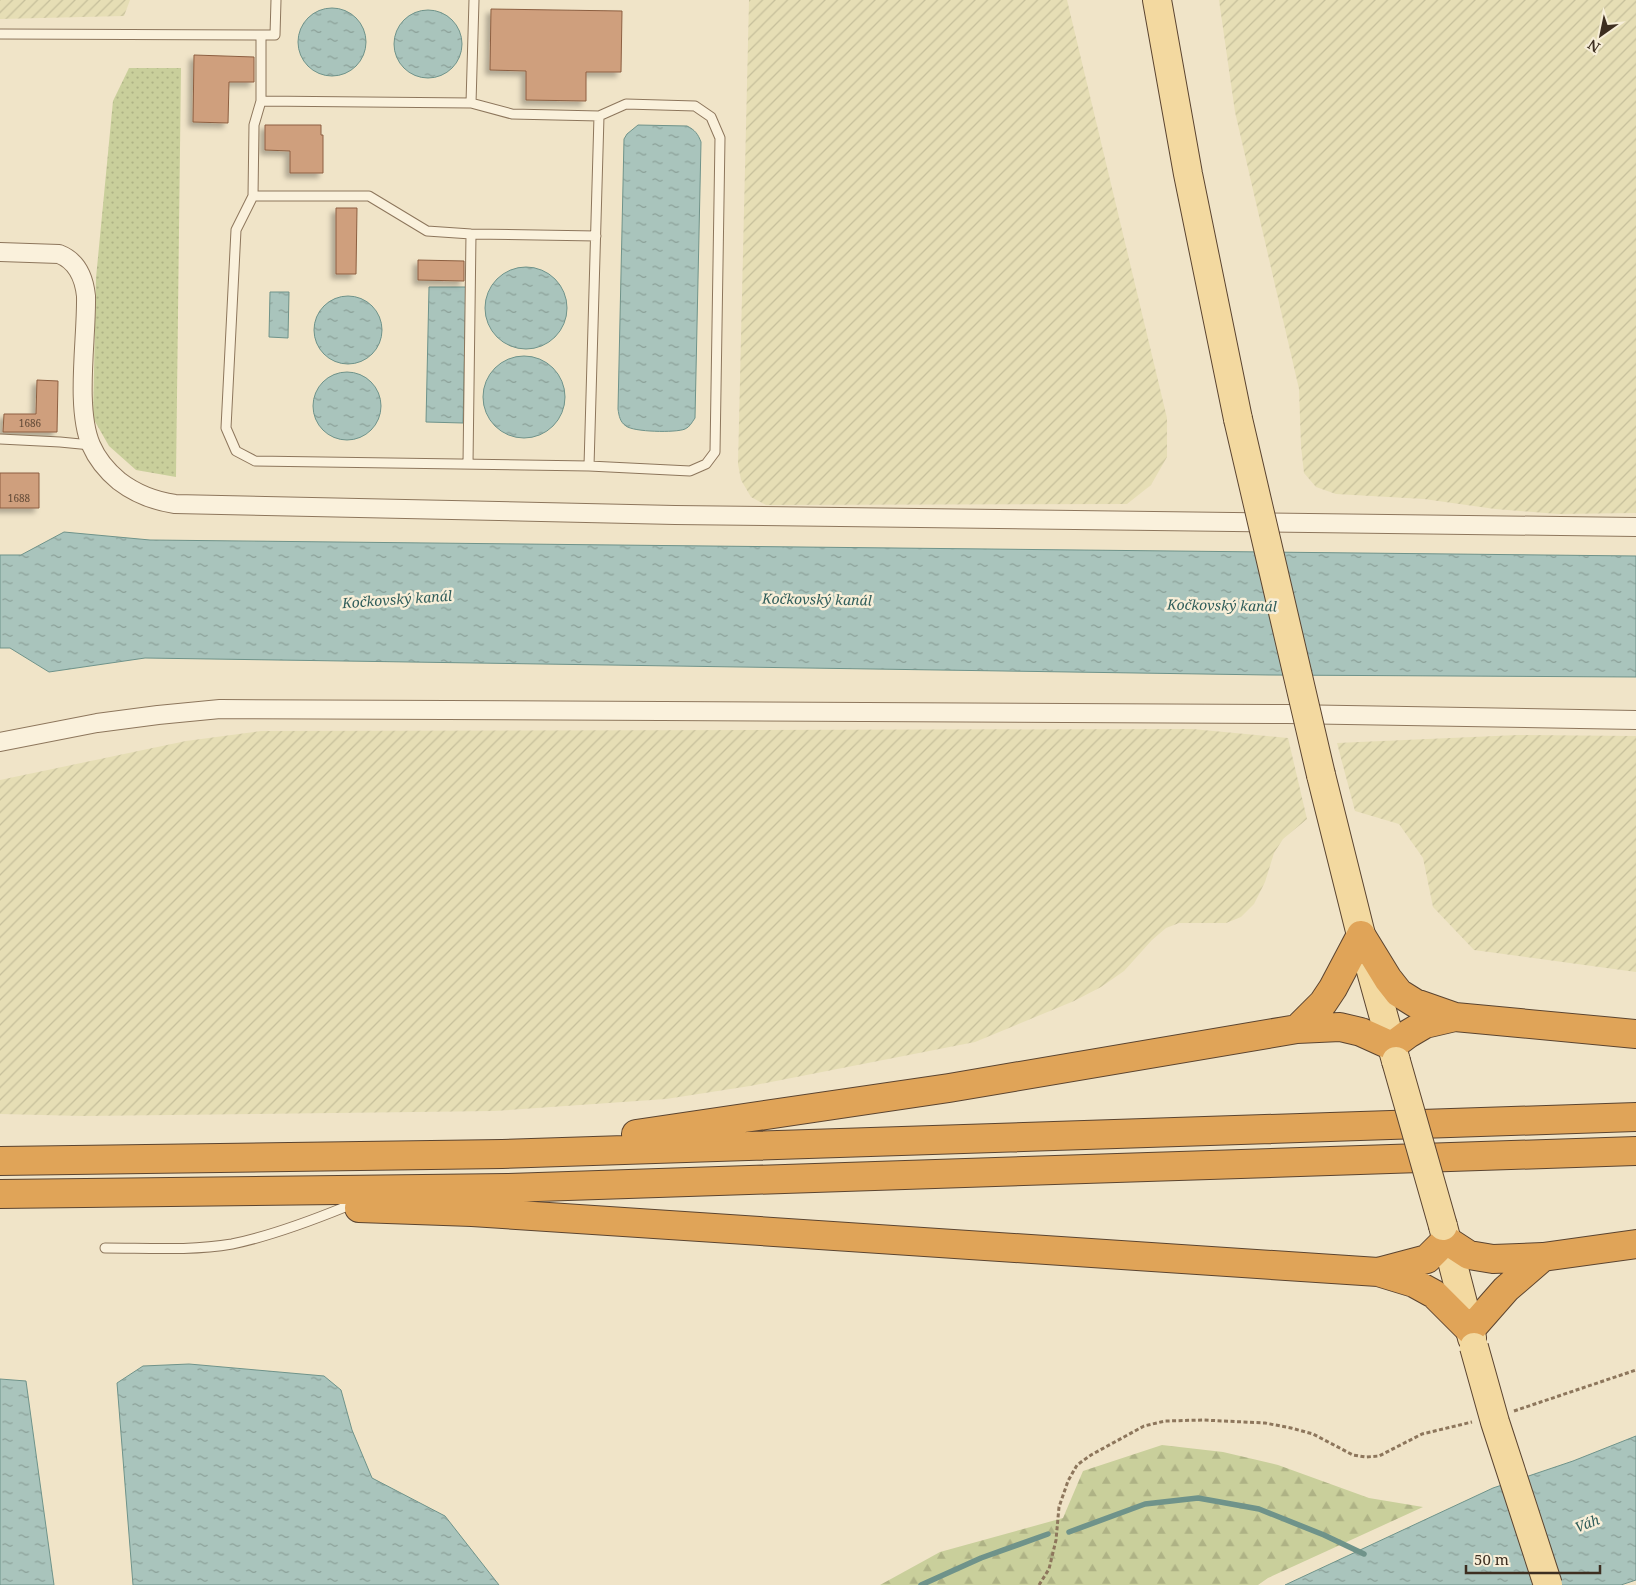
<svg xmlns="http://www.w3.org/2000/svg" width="1636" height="1585" font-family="'Noto Serif',serif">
<defs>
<pattern id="farmland-furrows" width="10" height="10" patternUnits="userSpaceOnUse" patternTransform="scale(1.25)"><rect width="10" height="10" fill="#e6deb5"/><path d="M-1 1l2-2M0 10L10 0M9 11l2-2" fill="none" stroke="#c6bf9b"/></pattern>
<pattern id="forest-firs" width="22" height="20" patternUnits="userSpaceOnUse" patternTransform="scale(1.25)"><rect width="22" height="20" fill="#c9cf9b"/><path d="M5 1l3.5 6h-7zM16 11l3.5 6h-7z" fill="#aeb285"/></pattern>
<pattern id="park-dots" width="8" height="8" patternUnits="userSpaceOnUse" patternTransform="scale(1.25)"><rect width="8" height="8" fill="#c9cf9b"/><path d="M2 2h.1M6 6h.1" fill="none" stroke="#aeb285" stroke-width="1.8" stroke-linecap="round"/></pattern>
<pattern id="water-ripples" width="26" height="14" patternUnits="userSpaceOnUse" patternTransform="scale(1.25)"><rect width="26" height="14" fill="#a9c4bc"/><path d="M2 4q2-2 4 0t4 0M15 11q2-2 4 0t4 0" fill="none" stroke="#8ba098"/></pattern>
<filter id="shadow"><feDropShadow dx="-4.5" dy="4.5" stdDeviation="2.5" flood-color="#0004"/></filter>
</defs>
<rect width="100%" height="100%" fill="#f0e4c8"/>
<path fill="url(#farmland-furrows)" d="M0,0H130L124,16L0,19Z
M749,0H1067L1167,418V457L1151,485L1127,504L766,505L751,497L741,480L738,464Z
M1219,0H1636V513L1558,514L1495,509L1424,499L1336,494L1316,487L1304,473L1301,446L1299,389L1235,112Z
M1192,729L1288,738L1307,819L1283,839L1274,853L1265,882L1254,904L1241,917L1226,923H1179L1166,928L1152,940L1124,971L1101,987L1074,1001L975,1042L750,1086L666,1099L494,1111L84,1116L0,1114V780L186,741L261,731Z
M1518,735L1636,736V972L1474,950L1433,907L1423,858L1399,824L1355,811L1337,743Z"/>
<path fill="url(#forest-firs)" d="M1162,1445L1223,1452L1278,1465L1369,1498L1423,1507L1268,1578L1258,1585H880L940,1552L1063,1518L1083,1471Z"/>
<path fill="url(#park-dots)" d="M129,68H181L176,477L136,470L109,446L93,418L96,278L113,101Z"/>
<path fill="url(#water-ripples)" stroke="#6f938a" d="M298 42a34 34 0 1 1 68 0a34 34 0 1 1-68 0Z
M394 44a34 34 0 1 1 68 0a34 34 0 1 1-68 0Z
M638,125L687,126C695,130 698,134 701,142L695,418C692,422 690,427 685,429C676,433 633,432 626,426C620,422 619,416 618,409L624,139L627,134Z
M485 308a41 41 0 1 1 82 0a41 41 0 1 1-82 0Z
M429,287H466L463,423L426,422Z
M270,292H289L288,338L269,337Z
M314 330a34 34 0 1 1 68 0a34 34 0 1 1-68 0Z
M483 397a41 41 0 1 1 82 0a41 41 0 1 1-82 0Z
M313 406a34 34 0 1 1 68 0a34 34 0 1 1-68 0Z
M64,532L150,540L1636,556V677L1269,675L145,658L49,672L10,648H0V555H21Z
M189,1364L324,1376L341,1390L352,1430L372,1478L445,1516L499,1585H133L117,1383L143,1366Z
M0,1379L26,1381L54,1585H0Z
M1636,1436V1580L1621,1585H1285L1493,1488L1573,1461Z"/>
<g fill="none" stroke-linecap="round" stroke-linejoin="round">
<path stroke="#6f938a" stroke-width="5.5" d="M1069,1532L1145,1504L1198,1498L1259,1509L1324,1535L1364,1554
M921,1585L981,1558L1048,1534"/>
</g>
<path fill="#cf9f7d" stroke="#8d5f41" filter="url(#shadow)" d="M491,9L622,11L621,72H586V101L526,100V71L490,70Z
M194,55L254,57V82H229L228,123L193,122Z
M265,125H321V135H323V173H290V151L265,150Z
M336,208H357L356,274H336Z
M418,260L464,261V281L418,280Z
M37,380L58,381L57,432H3L4,414H36Z
M0,473H39V508H0Z"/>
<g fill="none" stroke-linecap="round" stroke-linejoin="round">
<defs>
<path id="lane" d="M0,34L275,35L276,0
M261,35V101L254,125L253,196L236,230L226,428L236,451L255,461L589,466L599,116
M261,101L471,103L512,114L599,116L626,104L695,106L711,117L720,138L715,452L706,464L690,471L589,466
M471,103L474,0
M253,196H369L427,231L471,234L596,236
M0,439L60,442L91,445
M468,464L471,234
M105,1248C147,1248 191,1251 232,1244C271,1236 308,1222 345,1207"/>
<path id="street" d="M0,252L59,254C77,261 84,277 86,296C87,338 75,407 91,445C97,459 107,471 119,481C136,494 154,501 175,504L675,515L1636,527
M0,742L97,723L158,715L220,709L1287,714L1636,720"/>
<path id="primary" d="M1157,0L1188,174L1238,419
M1321,775L1361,935L1396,1061
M1443,1226L1472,1338"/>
<path id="highway" d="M1361,935L1388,979L1399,993L1415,1003L1455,1017L1636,1034
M1297,1029L1323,1003L1333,988L1361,935
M636,1134L949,1088L1297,1029L1340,1027L1361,1032L1392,1046L1408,1034L1425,1024L1455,1017
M0,1161L502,1154L1636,1117
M0,1194L507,1188L1636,1151
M359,1208L472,1212L1378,1272L1414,1283L1434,1294L1470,1330L1506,1289L1543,1257
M1378,1272L1427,1259L1446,1240L1469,1255L1493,1259L1543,1257L1636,1244"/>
</defs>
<use href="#lane" stroke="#8d765c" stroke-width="11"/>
<use href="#street" stroke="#8d765c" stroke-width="20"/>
<use href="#primary" stroke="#5b4430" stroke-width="30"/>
<use href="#highway" stroke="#5b4430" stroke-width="30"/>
<path stroke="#8d765c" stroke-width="3" stroke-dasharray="4 2.5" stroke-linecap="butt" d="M1514,1411L1636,1370
M1039,1585L1049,1569L1056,1540L1059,1507L1068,1481L1077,1465L1091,1455L1144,1426L1165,1421L1203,1420L1265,1423L1291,1428L1313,1434L1353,1455L1366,1457L1379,1456L1422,1434L1472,1422"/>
<use href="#lane" stroke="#faf1dc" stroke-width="9"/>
<use href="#street" stroke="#faf1dc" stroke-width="18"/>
<use href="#primary" stroke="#f3d9a0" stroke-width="28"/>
<use href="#highway" stroke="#e0a458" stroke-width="28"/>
<defs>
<path id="primary-bridge" d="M1238,419L1321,775
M1396,1061L1443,1226
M1474,1347L1495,1422L1548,1585"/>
</defs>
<use href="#primary-bridge" stroke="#5b4430" stroke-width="30" stroke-linecap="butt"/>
<use href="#primary-bridge" stroke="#f3d9a0" stroke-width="28"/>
</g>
<g text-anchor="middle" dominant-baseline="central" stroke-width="5" stroke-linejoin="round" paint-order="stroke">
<g font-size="10" fill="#624a37">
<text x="30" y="423">1686</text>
<text x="19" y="498">1688</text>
</g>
<g font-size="14" font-style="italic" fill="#2f5d5a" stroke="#f7eed8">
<text transform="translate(397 599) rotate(-4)">Kočkovský kanál</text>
<text transform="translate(817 599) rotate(1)">Kočkovský kanál</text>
<text transform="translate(1222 605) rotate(1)">Kočkovský kanál</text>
<text transform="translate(1587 1523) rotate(-21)">Váh</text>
</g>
</g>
<g transform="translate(1601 35) rotate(213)" stroke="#f7eed8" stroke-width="4" paint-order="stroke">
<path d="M0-4L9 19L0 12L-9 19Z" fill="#3d2e20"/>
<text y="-8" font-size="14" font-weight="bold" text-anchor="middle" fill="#3d2e20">N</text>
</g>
<path d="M1466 1565v8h134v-8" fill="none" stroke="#3d2e20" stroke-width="2.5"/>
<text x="1474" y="1565" font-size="15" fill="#3d2e20" stroke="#f7eed8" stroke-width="4" paint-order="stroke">50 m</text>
</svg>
